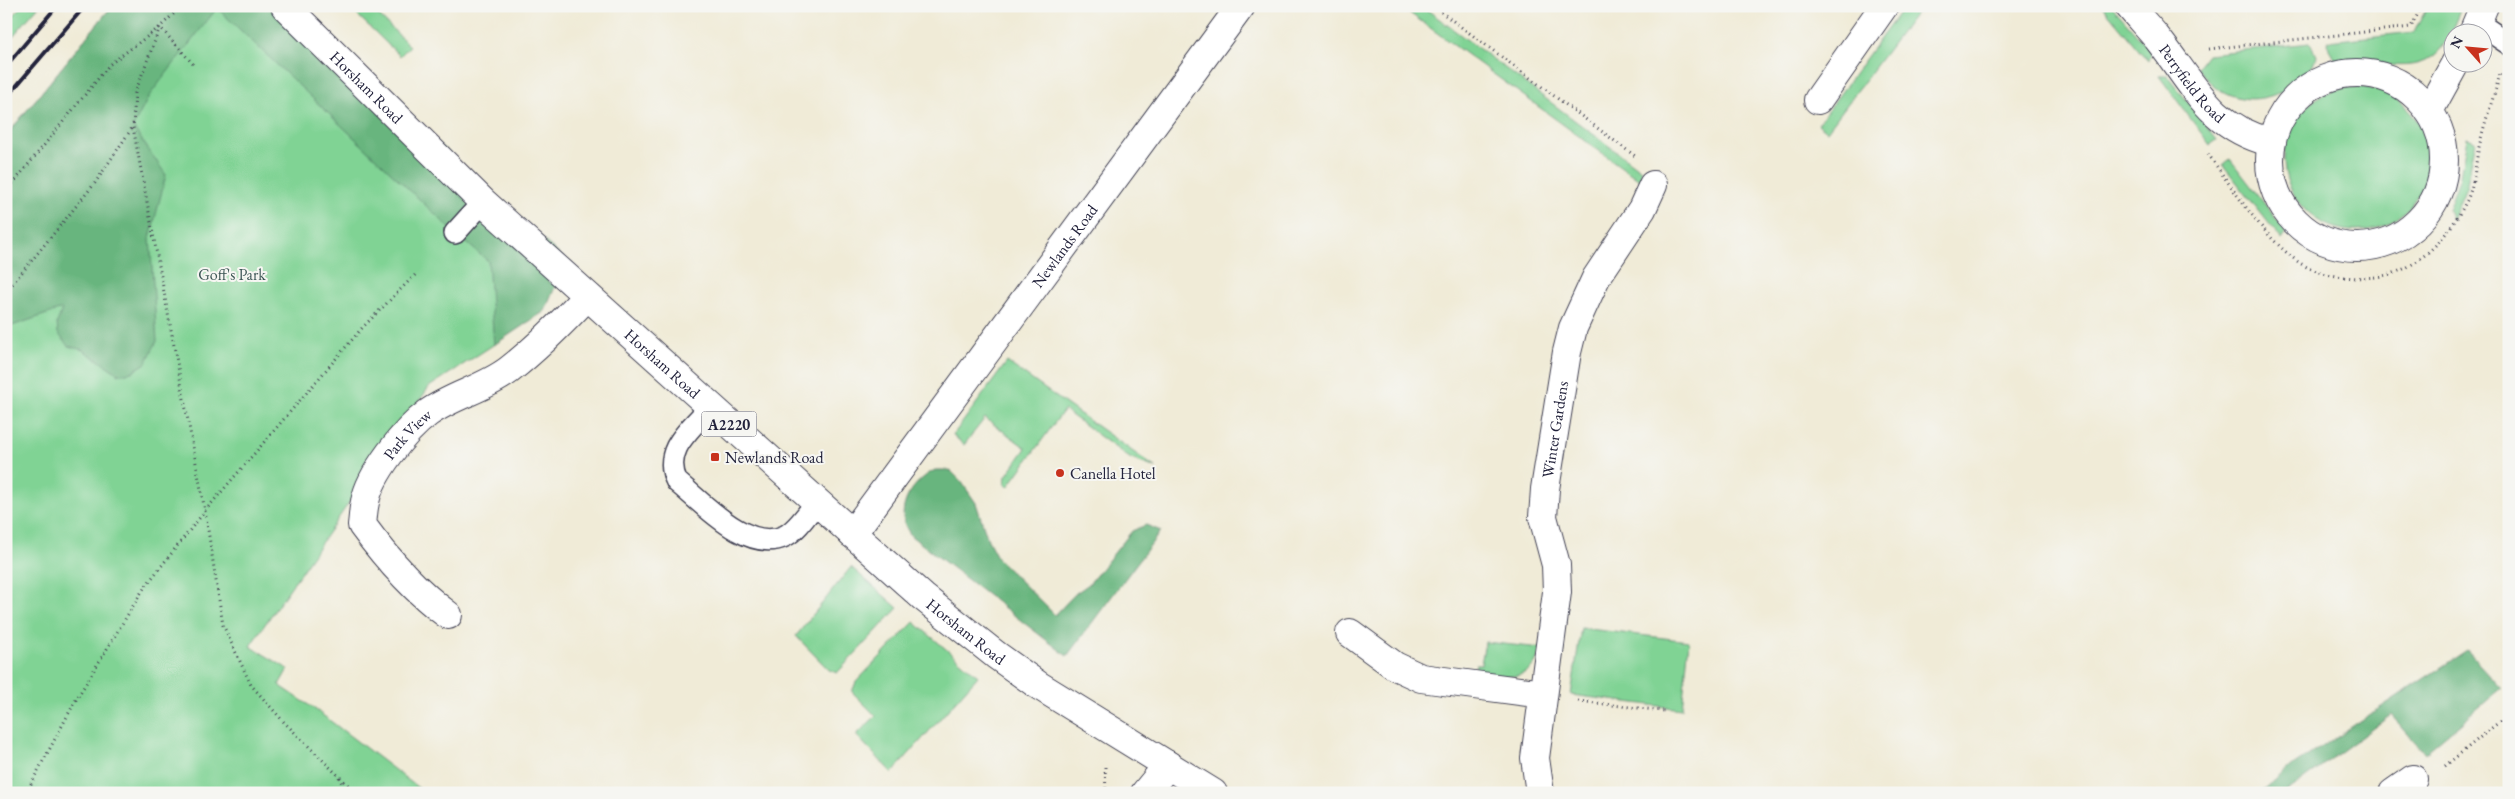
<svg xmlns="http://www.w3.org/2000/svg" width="2515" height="799" font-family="'EB Garamond',serif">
<rect width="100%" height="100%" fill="#f6f6f2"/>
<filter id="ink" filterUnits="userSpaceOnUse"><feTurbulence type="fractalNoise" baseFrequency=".02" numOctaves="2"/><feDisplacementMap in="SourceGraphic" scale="10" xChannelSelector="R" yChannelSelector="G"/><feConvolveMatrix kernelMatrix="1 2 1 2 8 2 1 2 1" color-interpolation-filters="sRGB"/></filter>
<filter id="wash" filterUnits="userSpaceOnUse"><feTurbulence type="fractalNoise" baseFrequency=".0096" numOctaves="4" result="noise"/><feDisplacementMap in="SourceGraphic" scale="20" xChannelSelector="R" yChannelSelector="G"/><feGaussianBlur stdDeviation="1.12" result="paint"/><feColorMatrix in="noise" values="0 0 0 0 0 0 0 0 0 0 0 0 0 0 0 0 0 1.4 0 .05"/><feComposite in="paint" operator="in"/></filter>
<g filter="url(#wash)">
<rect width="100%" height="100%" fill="#f0ebd7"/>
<path fill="#80d394" stroke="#517a68" d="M21,6H39L6,44V25Z
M112,6H288L545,311L429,387L250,646L288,669L279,685L316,710L425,793H6V136Z
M348,6H369L410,46L400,56Z
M1400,6H1422L1641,170L1642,182Z
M1904,6H1921L1827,131L1818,124Z
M2102,6H2112L2151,51L2148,61Z
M2428,6H2461C2448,45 2436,70 2390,65C2370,63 2357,58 2336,61L2329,49L2328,41L2414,32Z
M2310,43L2316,56C2313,68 2306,74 2298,81C2263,109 2222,104 2197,67L2207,54Z
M2159,76H2168L2217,140L2210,145Z
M2284 159a72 72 0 1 1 144 0a72 72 0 1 1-144 0Z
M2467,138L2476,141L2466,188L2452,220L2448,210L2460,176Z
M2230,159L2287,233L2282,240L2223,165Z
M1007,362L1156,468L1131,459L1064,410L1008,487L1005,483L1006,476L1026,448L985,418L964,445L953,435Z
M851,567L898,608L837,673L829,670L796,636Z
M914,622L978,676L892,773L856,735L876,716L852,692L856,682Z
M1581,628L1689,641L1682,709L1571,695Z
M1485,642L1541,648C1532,685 1504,677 1474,673L1476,664H1481Z"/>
<path fill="#68b57e" stroke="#456c5c" d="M112,6H288L571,265L555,287L545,311L494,345L488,261L455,233L217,8L149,96L133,127L166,175L150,238L157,341L146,363L132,372L119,374L83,350L68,346L58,333L57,323L62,309L6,328V136Z
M935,470H950L961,481L976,503L988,540L998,559L1055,615L1076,593L1089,584L1132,531L1146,525L1161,531L1067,656L911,536C909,532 905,527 904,522C899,500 917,479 935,470Z
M2467,650L2502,688L2425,753L2391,715L2285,793H2261L2294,765Z"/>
</g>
<g filter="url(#ink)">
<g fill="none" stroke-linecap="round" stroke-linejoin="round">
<defs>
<path id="lane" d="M2478,23L2509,44
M455,233L483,202
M710,407C691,429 661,450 677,482C703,503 748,554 785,536C798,529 807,514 816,503"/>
<g id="street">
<path id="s1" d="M2129,6C2138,17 2148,27 2157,38C2193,83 2210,127 2270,142"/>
<path d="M2473,32L2484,6"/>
<circle cx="2357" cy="160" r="87"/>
<path d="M1818,100L1884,6"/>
<path d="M2429,111L2456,62"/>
<path id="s2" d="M852,534L1241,6"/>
<path id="s3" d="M448,615C414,590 387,559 362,525C363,518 363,510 365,502C370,474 405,430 428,413C453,395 484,389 509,370C537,348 563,322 587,296"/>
<path d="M1350,633L1395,666L1421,678L1543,694"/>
<path d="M1145,793L1168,765"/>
<path id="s4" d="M1540,793L1535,758L1557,592L1556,565L1543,517L1545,489L1567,352L1573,328L1596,278L1642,209L1653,185"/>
<path d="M2393,793L2413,779"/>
</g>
<g id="primary">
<path id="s5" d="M285,6L483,202L923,597L996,655L1038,685L1213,793"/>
</g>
</defs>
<use href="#lane" stroke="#414052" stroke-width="24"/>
<use href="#street" stroke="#414052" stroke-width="30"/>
<use href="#primary" stroke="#414052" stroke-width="30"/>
<path stroke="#414052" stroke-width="3" stroke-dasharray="1 4" stroke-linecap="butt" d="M1433,6L1635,156
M2209,49L2411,27L2422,6
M193,64L160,27L135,93L133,127L205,511L223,625L251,685L284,722L356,793
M2208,154C2234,190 2261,234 2297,261C2321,279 2372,283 2399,271C2428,259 2452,230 2466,202C2475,185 2475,161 2480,143C2485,120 2494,97 2500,74
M6,192L110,64L160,27L182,6
M6,292L95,183L132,128
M1578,701L1664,711
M2445,766L2509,714
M1105,767L1106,793
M339,777L346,793
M26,793L77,698L144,588L205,511L363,327L417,273"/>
<use href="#lane" stroke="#fff" stroke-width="21"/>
<use href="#street" stroke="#fff" stroke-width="28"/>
<use href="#primary" stroke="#fff" stroke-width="28"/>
<path stroke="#22223b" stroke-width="4" d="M6,66L57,6
M6,98L85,6"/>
</g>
</g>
<g fill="#c8321e" stroke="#f6f6f2" stroke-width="2">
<rect x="710" y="452" width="10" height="10" rx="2.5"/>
<circle cx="1060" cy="473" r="5"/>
</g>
<g text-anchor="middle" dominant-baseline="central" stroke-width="4" stroke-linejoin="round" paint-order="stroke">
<rect fill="#f6f6f2" stroke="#626272" stroke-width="1" x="701.5" y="411.5" width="55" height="25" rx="4"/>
<g font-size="15" font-weight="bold" fill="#22223b">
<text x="729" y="424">A2220</text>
</g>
<g font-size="16" fill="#22223b" stroke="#f6f6f2">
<text stroke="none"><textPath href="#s1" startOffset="100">Perryfield Road</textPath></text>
<text stroke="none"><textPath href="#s5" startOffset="115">Horsham Road</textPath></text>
<text stroke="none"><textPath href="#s2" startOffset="358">Newlands Road</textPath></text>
<text stroke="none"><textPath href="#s5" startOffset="520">Horsham Road</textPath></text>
<text stroke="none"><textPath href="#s4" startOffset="368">Winter Gardens</textPath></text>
<text stroke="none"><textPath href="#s3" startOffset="229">Park View</textPath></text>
<text stroke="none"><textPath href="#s5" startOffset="925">Horsham Road</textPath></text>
</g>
<g font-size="16" fill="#3e5756" stroke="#f6f6f2">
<text x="232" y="274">Goff's Park</text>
</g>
<g font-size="16" fill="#22223b" stroke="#f6f6f2" text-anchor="start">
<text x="725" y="457">Newlands Road</text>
<text x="1070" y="473">Canella Hotel</text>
</g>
</g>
<rect width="2515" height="799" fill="none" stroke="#f6f6f2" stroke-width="25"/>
<g transform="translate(2468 48) rotate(297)"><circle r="24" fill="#f6f6f2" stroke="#a1a1a9"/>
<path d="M0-4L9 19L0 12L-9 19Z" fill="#c8321e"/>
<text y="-8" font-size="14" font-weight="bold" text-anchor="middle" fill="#22223b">N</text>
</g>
</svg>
